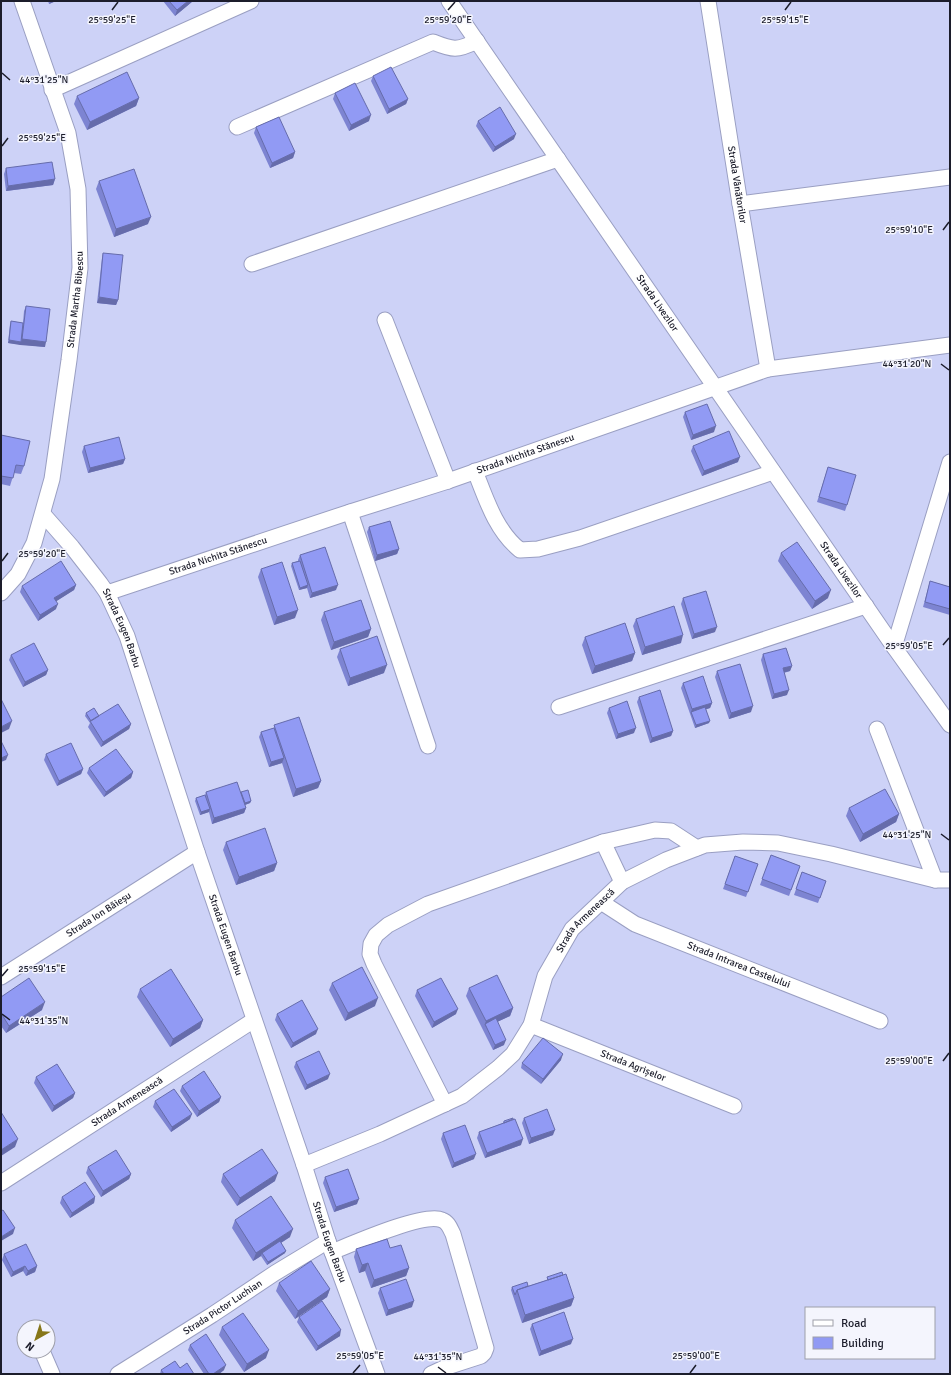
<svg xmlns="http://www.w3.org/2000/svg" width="951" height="1375" font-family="Signika,sans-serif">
<rect width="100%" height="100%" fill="#cdd2f7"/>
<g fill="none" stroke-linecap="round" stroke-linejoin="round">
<defs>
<g id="street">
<path id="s1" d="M449,1L894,647L950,725"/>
<path id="s2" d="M708,1L740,204L768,369"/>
<path d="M52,90L251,1"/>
<path d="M237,127L433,42C453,50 457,51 477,41"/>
<path d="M740,204L950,177"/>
<path d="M252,264L558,159"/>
<path d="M385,320L448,481"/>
<path d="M475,471C486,499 496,531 520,550L538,549L580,538L773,472"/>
<path d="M350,512L428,746"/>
<path id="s3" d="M43,514L72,547L100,583L107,593L127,636L197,852L304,1165L328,1241L377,1374"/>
<path id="s4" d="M1,593L18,574L34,543L52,479L69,360L80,268L78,189L68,133L22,1"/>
<path id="s5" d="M107,593L350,512L448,481L768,369L950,345"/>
<path d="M894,647L950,462"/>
<path d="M559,707L866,606"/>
<path d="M877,729L935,880"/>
<path d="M603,842L622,882"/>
<path id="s6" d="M601,902L635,924L880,1021"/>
<path id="s7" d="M1,977L197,852"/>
<path id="s8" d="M531,1025L734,1106"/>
<path d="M445,1104L374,964L370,954L371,944L376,935L388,925L428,904L603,842L655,830L671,831L697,848"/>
<path id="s9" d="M304,1165L380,1134L462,1096L498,1068L513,1054L531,1025L545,976L572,929L622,882L666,860L705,845L743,842L778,843L831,854L935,880H950"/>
<path id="s10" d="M1,1183L254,1020"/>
<path d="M332,1252C352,1244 424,1212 442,1220C448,1222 450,1228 453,1234L486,1348L484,1353L481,1356L444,1368L431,1374"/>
<path d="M42,1351L52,1374"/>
<path id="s11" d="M118,1374L212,1315L275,1273L328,1241"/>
</g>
</defs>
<use href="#street" stroke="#9a9fc2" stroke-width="17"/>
<use href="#street" stroke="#fff" stroke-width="15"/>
</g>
<path fill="#7d84d2" d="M48,1H56L49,4Z
M163,1H193L175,16Z
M373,76L408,99L406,104L387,114L371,81Z
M335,93L369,121L349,131L333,99Z
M77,96L139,98L136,106L87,130L74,104Z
M478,121L514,139L493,152L476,126Z
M256,127L295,152L293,158L270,168L254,133Z
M6,168L55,179L53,185L6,191L4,174Z
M99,181L148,224L114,237L96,189Z
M103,253L118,300L116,305L97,303L102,258Z
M26,306L45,347L8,343L10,324L11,321L23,323L24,311Z
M685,412L714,432L691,440L683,417Z
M1,435L24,466L21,474L14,473L10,486L1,484Z
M84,446L125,459L123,464L88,473L82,452Z
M693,446L738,462L702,476L691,451Z
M828,467L847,505L845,511L817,502Z
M369,527L399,549L397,554L375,561L367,532Z
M781,553L828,598L812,609L778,561Z
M300,555L336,590L310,598L307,588L299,590L291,566L292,563L298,561V560Z
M261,569L295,618L274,625L258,577Z
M930,581L950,587V615L923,607Z
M76,585L74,590L56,601V609L38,621L20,592L22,586Z
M683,598L715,632L692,639L681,604Z
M324,612L371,629L368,637L331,650L321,620Z
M636,619L681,643L642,655L633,626Z
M585,637L635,653L632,661L592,674L582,645Z
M340,649L384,673L348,686L337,657Z
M763,654L792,666L790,671L784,673L787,695L772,699L761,660Z
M11,655L48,670L46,675L23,687L9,660Z
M717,671L751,712L729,719L715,677Z
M683,683L712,703L710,708L706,709L709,723L695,728L681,688Z
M639,697L673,731L671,736L650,743L637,702Z
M609,708L634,733L616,739L607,713Z
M86,713L99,716L131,724L129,729L101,747L88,727L90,723L85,716Z
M274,725L321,781L318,788L293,797L282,763L269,767L259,737L261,732L274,728Z
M46,754L83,769L81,774L57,786L44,760Z
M89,768L133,772L131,778L104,797L87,773Z
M206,792H241L251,801L250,803L245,805L246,808L244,813L212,824L209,812L200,815L195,801L196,798L205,795Z
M849,808L899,814L896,822L860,842L846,816Z
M226,842L277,863L274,871L236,885L223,850Z
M771,855L800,866L789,896L760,885Z
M735,856L758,864L746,897L723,889Z
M802,872L826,881L818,903L794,895Z
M332,983L375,1006L345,1021L329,990Z
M469,988L513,1008L510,1016L497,1022L504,1045L493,1050L466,996Z
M140,989L203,1020L200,1028L170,1047L137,997Z
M417,990L456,1014L432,1028L415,996Z
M1,997L42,1010L6,1033L1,1026Z
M277,1014L316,1034L291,1048L275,1020Z
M561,1060L541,1084L521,1068L522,1063Z
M296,1062L328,1079L305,1090L294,1067Z
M36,1077L75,1093L73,1098L52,1112L34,1083Z
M182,1086L221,1097L219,1102L197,1117L180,1091Z
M155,1101L190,1119L171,1132L153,1107Z
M524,1118L553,1135L529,1144L522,1123Z
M504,1121L521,1145L485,1158L477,1138L479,1132L503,1123Z
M443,1133L474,1159L452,1168L441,1139Z
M88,1167L131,1174L129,1179L101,1197L86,1173Z
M223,1174L275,1181L237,1206L221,1182Z
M325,1177L357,1204L334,1212L323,1183Z
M62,1197H95L94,1203L70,1218L60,1203Z
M235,1220L290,1237L281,1243L285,1253L267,1265L261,1256L253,1261L232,1228Z
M390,1248L409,1268L406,1276L371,1288L365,1271L359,1273L354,1257L356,1249Z
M4,1254L37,1266L35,1272L26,1276L23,1271L11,1277L2,1260Z
M563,1275L574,1298L571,1306L522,1323L511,1290L512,1287L528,1286L547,1280V1277Z
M279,1283L330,1289L327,1297L295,1319L276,1291Z
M380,1288L412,1307L386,1316L378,1293Z
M299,1317L340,1336L316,1351L297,1322Z
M532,1324L571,1344L539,1356L530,1329Z
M222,1327L266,1358L244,1372L219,1335Z
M190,1345L224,1370L219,1374H204L188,1350Z
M180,1368L194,1374H160L161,1370Z"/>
<path fill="#666cab" d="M51,1H56L49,4Z
M188,1H193L175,16L177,10Z
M139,98L136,106L87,130L90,122Z
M408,99L406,104L387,114L389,109Z
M371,115L369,121L349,131L351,125Z
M516,134L514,139L493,152L495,147Z
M295,152L293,158L270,168L272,163Z
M55,179L53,185L6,191L8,186Z
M151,217L148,224L114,237L116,229Z
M99,297L118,300L116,305L97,303Z
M22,339L46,342L45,347L20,345Z
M9,340L21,342L20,345L8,343Z
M716,426L714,432L691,440L693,435Z
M740,457L738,462L702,476L704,471Z
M125,459L123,464L88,473L90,468Z
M399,549L397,554L375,561L377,555Z
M76,585L74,590L52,604L54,598Z
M308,585L307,588L299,590L300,588Z
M338,585L336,590L310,598L312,593Z
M831,590L828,598L812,609L815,601Z
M58,604L56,609L38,621L40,615Z
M298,610L295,618L274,625L277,617Z
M717,627L715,632L692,639L694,634Z
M371,629L368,637L331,650L334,642Z
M683,635L681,643L642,655L645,647Z
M635,653L632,661L592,674L595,666Z
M387,665L384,673L348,686L350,678Z
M792,666L790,671L781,673L783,668Z
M48,670L46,675L23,687L25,682Z
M789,690L787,695L772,699L774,694Z
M712,703L710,708L692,714L691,712L692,709Z
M753,706L751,712L729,719L731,713Z
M12,721L9,729L1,733V727Z
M710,721L709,723L695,728L696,725Z
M131,724L129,729L101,747L103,742Z
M636,728L634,733L616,739L618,734Z
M673,731L671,736L650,743L652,738Z
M8,755L6,760L1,762V758Z
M284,758L282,763L269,767L271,762Z
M83,769L81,774L57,786L59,781Z
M133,772L131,778L104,797L106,792Z
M321,781L318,788L293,797L296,789Z
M251,801L250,803L242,806L243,803Z
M246,808L244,813L212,824L214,818Z
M210,809L209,812L200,815L201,812Z
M899,814L896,822L860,842L863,834Z
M277,863L274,871L236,885L239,877Z
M378,998L375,1006L345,1021L348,1013Z
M45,1002L42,1010L6,1033L9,1026Z
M513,1008L510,1016L486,1027L485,1024L483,1029L486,1021Z
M458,1009L456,1014L432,1028L434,1022Z
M203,1020L200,1028L170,1047L173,1039Z
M318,1029L316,1034L291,1048L293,1043Z
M506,1040L504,1045L493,1050L495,1045Z
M563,1054L561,1060L541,1084L543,1079Z
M330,1074L328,1079L305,1090L307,1085Z
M75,1093L73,1098L52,1112L54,1106Z
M221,1097L219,1102L197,1117L199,1111Z
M192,1114L190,1119L171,1132L172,1127Z
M555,1130L553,1135L529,1144L531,1138Z
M18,1139L15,1147L1,1156V1150Z
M523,1139L521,1145L485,1158L487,1153Z
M476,1154L474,1159L452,1168L454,1163Z
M278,1173L275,1181L237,1206L240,1198Z
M131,1174L129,1179L101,1197L103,1191Z
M95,1197L94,1203L70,1218L72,1213Z
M359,1199L357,1204L334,1212L336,1207Z
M15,1228L13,1234L1,1241V1237Z
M293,1229L290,1237L263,1254L262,1253L261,1256L253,1261L256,1253Z
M286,1251L285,1253L267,1265L268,1262Z
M368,1263L365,1271L359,1273L362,1265Z
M25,1266L23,1271L11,1277L13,1272Z
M37,1266L35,1272L26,1276L28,1271Z
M409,1268L406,1276L371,1288L374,1280Z
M330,1289L327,1297L295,1319L298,1311Z
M574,1298L571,1306L522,1323L525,1315Z
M414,1301L412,1307L386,1316L388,1310Z
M341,1330L340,1336L316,1351L318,1346Z
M573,1339L571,1344L539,1356L541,1351Z
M269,1350L266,1358L244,1372L247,1364Z
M226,1365L224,1370L219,1374H213Z"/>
<path fill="#919af4" stroke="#666cab" d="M169,1H188L177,10Z
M391,67L408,99L389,109L373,76Z
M127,72L139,98L90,122L77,96Z
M355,83L371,115L351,125L335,93Z
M500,107L516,134L495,147L478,121Z
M279,117L295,152L272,163L256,127Z
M52,162L55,179L8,186L6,168Z
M134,169L151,217L116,229L99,181Z
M103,253L123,255L118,300L99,297Z
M26,306L50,309L46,342L22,339Z
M11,321L23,323L21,342L9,340Z
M707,404L716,426L693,435L685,412Z
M729,431L740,457L704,471L693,446Z
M1,435L30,441L24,466L16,465L13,478L1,476V478Z
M119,437L125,459L90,468L84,446Z
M828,467L856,475L847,505L819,497Z
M390,521L399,549L377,555L369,527Z
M797,542L831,590L815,601L781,553Z
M325,547L338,585L312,593L300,555Z
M61,561L76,585L54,598L58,604L40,615L22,586Z
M300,561L308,585L300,588L292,563Z
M282,562L298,610L277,617L261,569Z
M930,581L950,587V609L925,602Z
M706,591L717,627L694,634L683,598Z
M361,600L371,629L334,642L324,612Z
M674,606L683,635L645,647L636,619Z
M625,623L635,653L595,666L585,637Z
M377,636L387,665L350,678L340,649Z
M34,643L48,670L25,682L11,655Z
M786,648L792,666L783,668L789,690L774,694L763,654Z
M740,664L753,706L731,713L717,671Z
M703,676L712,703L692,709L683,683Z
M660,690L673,731L652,738L639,697Z
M1,699L12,721L1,727Z
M627,701L636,728L618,734L609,708Z
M118,704L131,724L103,742L90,721Z
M705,707L710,721L696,725L691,712Z
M94,708L99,716L91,721L86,713Z
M299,717L321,781L296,789L274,725Z
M274,728L284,758L271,762L261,732Z
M1,741L8,755L1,758Z
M71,743L83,769L59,781L46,754Z
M116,749L133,772L106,792L89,768Z
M237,782L246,808L214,818L206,792Z
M885,789L899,814L863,834L849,808Z
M248,790L251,801L245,803L241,792Z
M205,795L210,809L201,812L196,798Z
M265,828L277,863L239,877L226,842Z
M771,855L800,866L791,890L762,879Z
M735,856L758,864L748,892L725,884Z
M802,872L826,881L820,898L796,889Z
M362,967L378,998L348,1013L332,983Z
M171,969L203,1020L173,1039L140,989Z
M497,975L513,1008L486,1021L469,988Z
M29,978L45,1002L9,1026L1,1013V997Z
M441,978L458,1009L434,1022L417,990Z
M302,1000L318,1029L293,1043L277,1014Z
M496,1018L506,1040L495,1045L485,1024Z
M543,1038L563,1054L543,1079L522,1063Z
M319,1051L330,1074L307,1085L296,1062Z
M57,1064L75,1093L54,1106L36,1077Z
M204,1071L221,1097L199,1111L182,1086Z
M174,1089L192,1114L172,1127L155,1101Z
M547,1109L555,1130L531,1138L524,1118Z
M1,1112L18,1139L1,1150Z
M513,1118V1119L504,1123V1121Z
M515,1119L523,1139L487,1153L479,1132Z
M465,1125L476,1154L454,1163L443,1133Z
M262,1149L278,1173L240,1198L223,1174Z
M116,1150L131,1174L103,1191L88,1167Z
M348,1169L359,1199L336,1207L325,1177Z
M85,1182L95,1197L72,1213L62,1197Z
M271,1196L293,1229L256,1253L235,1220Z
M3,1210L15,1228L1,1237V1211Z
M387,1239L390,1248L401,1245L409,1268L374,1280L368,1263L362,1265L356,1249Z
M280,1241L286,1251L268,1262L262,1253Z
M26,1244L37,1266L28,1271L25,1266L13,1272L4,1254Z
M311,1261L330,1289L298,1311L279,1283Z
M562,1272L563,1275L548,1280L547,1277Z
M566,1274L574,1298L525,1315L517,1290Z
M406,1279L414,1301L388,1310L380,1288Z
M527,1282L528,1286L517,1290L515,1295L512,1287Z
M322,1301L341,1330L318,1346L299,1317Z
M564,1312L573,1339L541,1351L532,1324Z
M243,1313L269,1350L247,1364L222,1327Z
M206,1334L226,1365L213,1374H209L190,1345Z
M175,1361L180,1368L187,1363L194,1374H164L161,1370Z"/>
<path fill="none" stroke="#1c1d2b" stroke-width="1.5" d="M112,10L118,2M448,10L455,2M785,10L791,2M2,73L10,80M2,146L8,138M943,230L949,222M941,364L949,370M2,561L8,553M943,645L949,638M941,834L949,840M2,976L8,969M2,1014L10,1020M943,1061L949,1053M438,1367L446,1373M353,1373L360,1365M690,1373L696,1365"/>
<g text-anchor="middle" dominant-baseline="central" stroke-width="3" stroke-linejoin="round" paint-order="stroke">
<g font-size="10" fill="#1c1d2b" stroke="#f4f5fd">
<text stroke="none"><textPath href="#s2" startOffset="186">Strada Vânătorilor</textPath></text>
<text stroke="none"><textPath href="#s4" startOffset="308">Strada Martha Bibescu</textPath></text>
<text stroke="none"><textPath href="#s1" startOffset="367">Strada Livezilor</textPath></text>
<text stroke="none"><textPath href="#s5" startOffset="441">Strada Nichita Stănescu</textPath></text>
<text stroke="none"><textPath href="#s5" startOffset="117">Strada Nichita Stănescu</textPath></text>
<text stroke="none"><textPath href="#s1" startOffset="691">Strada Livezilor</textPath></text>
<text stroke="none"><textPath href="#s3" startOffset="140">Strada Eugen Barbu</textPath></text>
<text stroke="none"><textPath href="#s7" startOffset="116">Strada Ion Băieșu</textPath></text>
<text stroke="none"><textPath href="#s9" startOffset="393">Strada Armenească</textPath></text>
<text stroke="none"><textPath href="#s3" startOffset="464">Strada Eugen Barbu</textPath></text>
<text stroke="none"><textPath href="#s6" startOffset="152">Strada Intrarea Castelului</textPath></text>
<text stroke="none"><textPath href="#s8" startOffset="110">Strada Agrișelor</textPath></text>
<text stroke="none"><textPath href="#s10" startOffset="150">Strada Armenească</textPath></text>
<text stroke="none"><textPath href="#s3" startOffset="788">Strada Eugen Barbu</textPath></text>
<text stroke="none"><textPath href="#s11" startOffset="124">Strada Pictor Luchian</textPath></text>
</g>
</g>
<g font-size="10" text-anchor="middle" fill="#1c1d2b" stroke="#f4f5fd" stroke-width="3" stroke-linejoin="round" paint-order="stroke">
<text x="112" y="23">25°59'25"E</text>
<text x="448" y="23">25°59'20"E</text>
<text x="785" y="23">25°59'15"E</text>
<text x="44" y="83">44°31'25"N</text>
<text x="42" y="141">25°59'25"E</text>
<text x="909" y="233">25°59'10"E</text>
<text x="907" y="367">44°31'20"N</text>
<text x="42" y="557">25°59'20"E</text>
<text x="909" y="649">25°59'05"E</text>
<text x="907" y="838">44°31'25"N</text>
<text x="42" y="972">25°59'15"E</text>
<text x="44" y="1024">44°31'35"N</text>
<text x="909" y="1064">25°59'00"E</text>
<text x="360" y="1359">25°59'05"E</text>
<text x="696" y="1359">25°59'00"E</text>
<text x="438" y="1360">44°31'35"N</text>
</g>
<rect width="951" height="1375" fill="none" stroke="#1c1d2b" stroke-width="4"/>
<rect x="805" y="1307" width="130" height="52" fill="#f4f5fd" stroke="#9e9fa9"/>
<rect x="813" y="1320" width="20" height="6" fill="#ffffff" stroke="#9e9fa9"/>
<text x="841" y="1327" font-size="12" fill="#1c1d2b">Road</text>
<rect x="813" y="1337" width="20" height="12" fill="#919af4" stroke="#9e9fa9"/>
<text x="841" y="1347" font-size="12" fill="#1c1d2b">Building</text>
<g transform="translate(36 1339) rotate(219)"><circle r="19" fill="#f4f5fd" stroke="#9e9fa9"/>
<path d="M0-3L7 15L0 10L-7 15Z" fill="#867619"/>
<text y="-6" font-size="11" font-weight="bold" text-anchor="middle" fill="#1c1d2b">N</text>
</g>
</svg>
